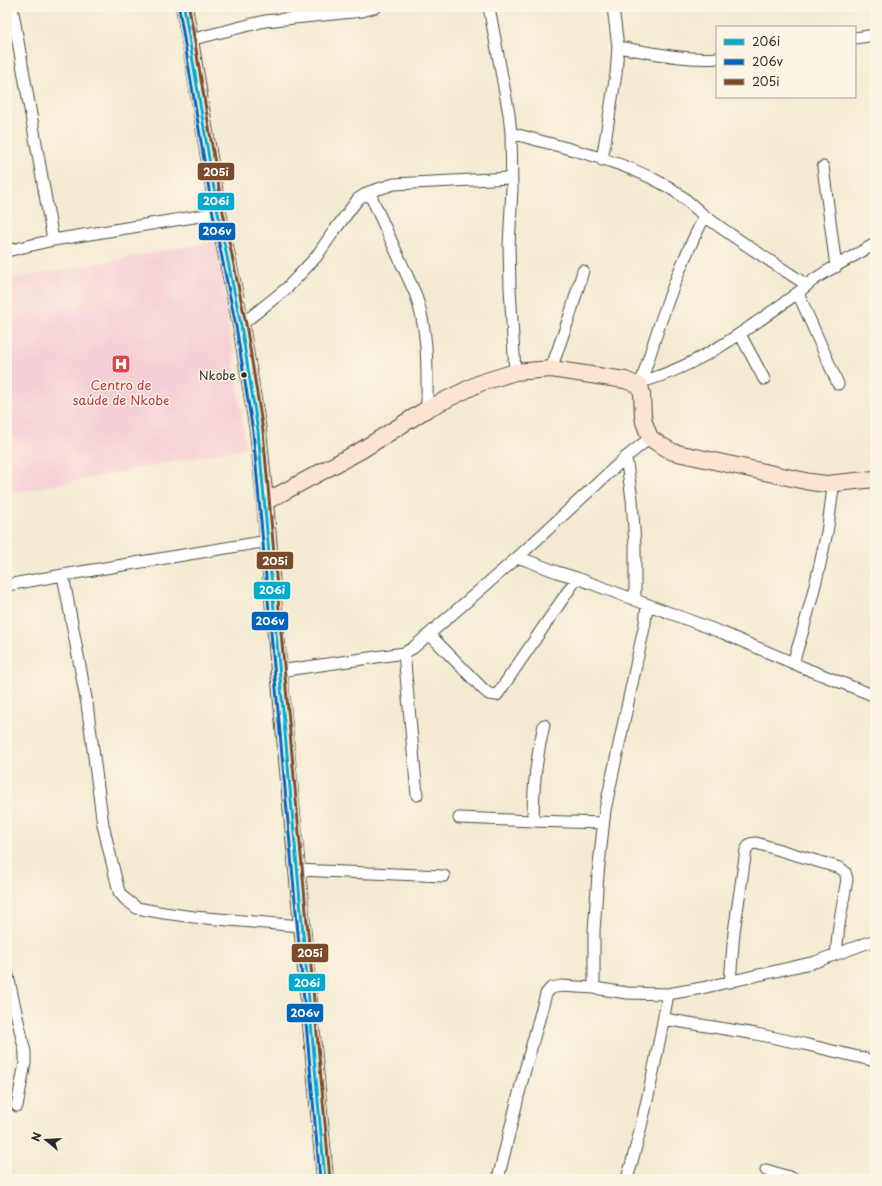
<svg xmlns="http://www.w3.org/2000/svg" width="882" height="1186" font-family="'Playpen Sans',sans-serif">
<rect width="100%" height="100%" fill="#fcf5e5"/>
<filter id="ink" filterUnits="userSpaceOnUse"><feTurbulence type="fractalNoise" baseFrequency=".025" numOctaves="2"/><feDisplacementMap in="SourceGraphic" scale="8" xChannelSelector="R" yChannelSelector="G"/><feConvolveMatrix kernelMatrix="1 2 1 2 8 2 1 2 1" color-interpolation-filters="sRGB"/></filter>
<filter id="wash" filterUnits="userSpaceOnUse"><feTurbulence type="fractalNoise" baseFrequency=".012" numOctaves="4" result="noise"/><feDisplacementMap in="SourceGraphic" scale="16" xChannelSelector="R" yChannelSelector="G"/><feGaussianBlur stdDeviation="0.9" result="paint"/><feColorMatrix in="noise" values="0 0 0 0 0 0 0 0 0 0 0 0 0 0 0 0 0 1.4 0 .05"/><feComposite in="paint" operator="in"/></filter>
<g filter="url(#wash)">
<rect width="100%" height="100%" fill="#f4ead1"/>
<path fill="#f6cfd6" d="M217,241L246,448L7,494V280Z"/>
</g>
<g filter="url(#ink)">
<g fill="none" stroke-linecap="round" stroke-linejoin="round">
<defs>
<path id="street" d="M12,7L53,240
M489,7L509,114L511,133L512,188L509,246L510,288L515,372
M855,38L875,35
M190,40L265,21L362,11L376,7
M618,47C648,52 686,61 717,58
M511,133C561,147 618,159 663,184C680,192 692,206 706,217C739,241 773,263 807,285
M602,160L616,74L618,47L613,7
M823,167L836,267
M369,192L415,293C429,332 427,368 427,409
M7,251L53,240L218,213
M798,293L838,384
M241,325L287,288L316,257L334,231L358,199L369,192L394,184L511,178
M740,334L764,379
M551,369L570,315L583,271
M641,382C699,366 748,329 796,294C802,290 807,285 812,281C832,267 854,256 875,244
M640,386C658,328 676,270 705,216
M626,457L632,499L635,545V600
M518,557L557,572L577,578L723,633L807,669L875,696
M63,575L87,704L103,825L119,892L125,899L137,908L164,913L194,917L301,926
M7,585L63,575L268,541
M430,635L483,689L489,694L497,695L577,578
M404,653L417,795
M793,663C807,620 818,576 827,532C830,515 831,499 834,483
M279,671L404,653L413,648L518,557L626,457L650,438
M459,818L533,821L603,823
M533,821C533,788 536,757 544,725
M296,870L444,876
M7,972L25,1052V1063L17,1106
M730,982L734,932L746,850L750,844L756,843L840,868L845,872L847,879L839,925L836,954
M594,988V931L598,874L605,810L645,623L647,605
M664,1019L756,1034L804,1044L875,1061
M766,1170L795,1179
M498,1179L522,1081L546,994L551,988L561,986L594,988L627,993L668,994L702,988L815,962L875,940
M627,1179C645,1119 657,1056 668,994"/>
<path id="secondary" d="M184,7L190,40L218,213L241,325L258,431L265,502L279,671L325,1179
M265,502L360,451L427,409L480,383L515,372L551,369L625,380L640,386L642,394L643,416L644,422L650,438L659,444L673,452L810,482L827,484L875,479"/>
</defs>
<use href="#street" stroke="#494844" stroke-width="13"/>
<use href="#secondary" stroke="#494844" stroke-width="18"/>
<use href="#street" stroke="#fff" stroke-width="11"/>
<use href="#secondary" stroke="#fce5d0" stroke-width="16"/>
<defs>
<path id="bus-1" d="M184,7L218,213L241,325L258,431L325,1179"/>
<path id="bus-2" d="M179,8L213,214L236,326L253,432L320,1179"/>
<path id="bus-3" d="M189,7L223,212L246,324L263,431L330,1179"/>
</defs>
<use href="#bus-1" stroke="#fcf5e5" stroke-width="6"/>
<use href="#bus-2" stroke="#fcf5e5" stroke-width="6"/>
<use href="#bus-3" stroke="#fcf5e5" stroke-width="6"/>
<use href="#bus-1" stroke="#00a9ce" stroke-width="3"/>
<use href="#bus-2" stroke="#0065bd" stroke-width="3"/>
<use href="#bus-3" stroke="#7a4b2a" stroke-width="3"/>
</g>
</g>
<defs>
<symbol id="hospital-square" viewBox="-11 -11 22 22"><rect x="-9" y="-9" width="18" height="18" rx="4" fill="#e0444e" stroke="#fcf5e5"/><path d="M-5-5h3v3.5h4V-5h3V5h-3V1.5h-4V5h-3Z" fill="#fff"/></symbol>
</defs>
<g fill-rule="evenodd">
<use href="#hospital-square" x="110" y="353" width="22" height="22"/>
</g>
<circle fill="#2b2b2b" stroke="#fcf5e5" stroke-width="1.5" cx="244" cy="375" r="3.5"/>
<g text-anchor="middle" dominant-baseline="central" stroke-width="3" stroke-linejoin="round" paint-order="stroke">
<g font-size="12" fill="#2b2b2b" stroke="#fcf5e5" text-anchor="end">
<text x="236" y="375">Nkobe</text>
</g>
<g font-size="13" fill="#be3a42" stroke="#fcf5e5">
<text x="121" y="384">Centro de<tspan x="121" dy="15">saúde de Nkobe</tspan></text>
</g>
</g>
<g stroke="#fcf5e5" stroke-width="1.5">
<rect x="197" y="162" width="38" height="19" rx="4" fill="#7a4b2a"/>
<rect x="197" y="192" width="38" height="19" rx="4" fill="#00a9ce"/>
<rect x="198" y="222" width="38" height="19" rx="4" fill="#0065bd"/>
<rect x="256" y="551" width="38" height="19" rx="4" fill="#7a4b2a"/>
<rect x="253" y="581" width="38" height="19" rx="4" fill="#00a9ce"/>
<rect x="251" y="611" width="38" height="20" rx="4" fill="#0065bd"/>
<rect x="291" y="943" width="38" height="20" rx="4" fill="#7a4b2a"/>
<rect x="288" y="973" width="38" height="19" rx="4" fill="#00a9ce"/>
<rect x="286" y="1003" width="38" height="20" rx="4" fill="#0065bd"/>
</g>
<g font-size="11" text-anchor="middle" font-weight="bold" fill="#fff">
<text x="216" y="176">205i</text>
<text x="216" y="205">206i</text>
<text x="217" y="235">206v</text>
<text x="275" y="565">205i</text>
<text x="272" y="594">206i</text>
<text x="270" y="625">206v</text>
<text x="310" y="957">205i</text>
<text x="307" y="987">206i</text>
<text x="305" y="1017">206v</text>
</g>
<rect width="882" height="1186" fill="none" stroke="#fcf5e5" stroke-width="24"/>
<rect x="716" y="26" width="140" height="72" fill="#fcf5e5" stroke="#a8a49b"/>
<rect x="724" y="39" width="20" height="6" fill="#00a9ce" stroke="#a8a49b"/>
<text x="752" y="46" font-size="12" fill="#2b2b2b">206i</text>
<rect x="724" y="59" width="20" height="6" fill="#0065bd" stroke="#a8a49b"/>
<text x="752" y="66" font-size="12" fill="#2b2b2b">206v</text>
<rect x="724" y="79" width="20" height="6" fill="#7a4b2a" stroke="#a8a49b"/>
<text x="752" y="86" font-size="12" fill="#2b2b2b">205i</text>
<g transform="translate(46 1140) rotate(288)" stroke="#fcf5e5" stroke-width="3" paint-order="stroke">
<path d="M0-3L7 15L0 10L-7 15Z" fill="#2b2b2b"/>
<text y="-6" font-size="11" font-weight="bold" text-anchor="middle" fill="#2b2b2b">N</text>
</g>
</svg>
